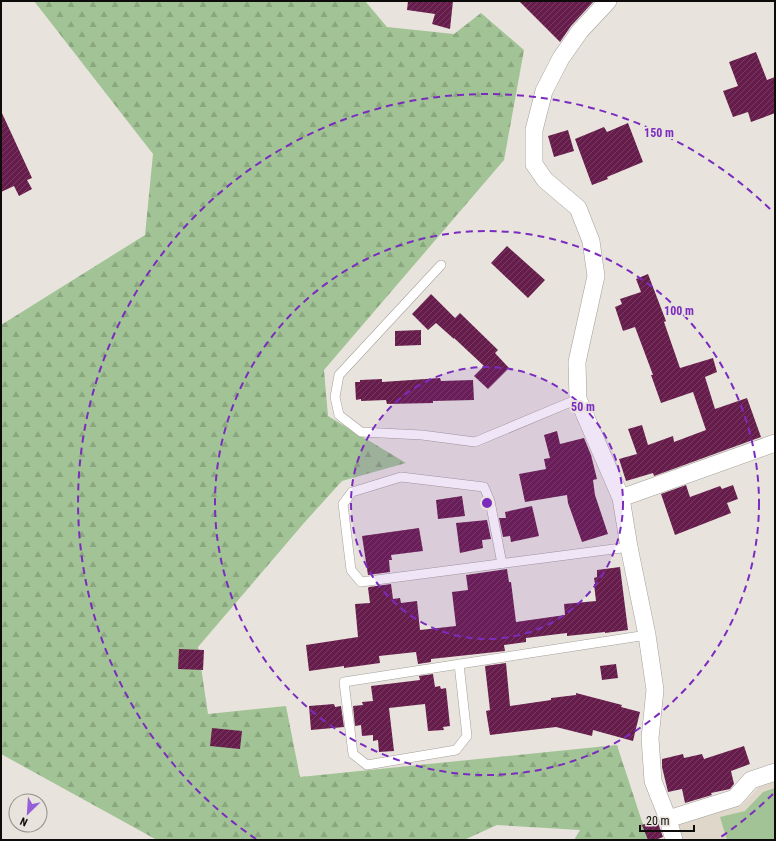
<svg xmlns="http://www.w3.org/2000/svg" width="776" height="841" font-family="'Roboto Condensed',sans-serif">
<defs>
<pattern id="forest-firs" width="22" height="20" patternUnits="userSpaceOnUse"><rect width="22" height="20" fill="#a2c395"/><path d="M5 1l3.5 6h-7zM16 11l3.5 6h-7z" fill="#8aa67f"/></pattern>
<pattern id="building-hatch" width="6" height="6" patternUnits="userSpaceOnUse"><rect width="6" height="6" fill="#671d4c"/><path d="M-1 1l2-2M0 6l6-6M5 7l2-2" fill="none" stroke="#773c61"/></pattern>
</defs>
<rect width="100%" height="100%" fill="#e8e4dd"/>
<path fill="#dfd7ca" d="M775,781V840H683L679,826L680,819L742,805L759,787Z"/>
<path fill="#a2c395" d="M775,788V840H727L720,817L745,811L763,792Z"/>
<path fill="url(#forest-firs)" d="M34,1H365L387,27L454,34L481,13L524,50L504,160L324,370L328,416L406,463L342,481L304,523L198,647L208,714L286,706L300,777L617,745L648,840H574L580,830L497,825L464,840H157L1,754V325L145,235L153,154Z"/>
<path fill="url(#building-hatch)" d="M408,1H453L450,29L432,24L435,14L407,10Z
M519,1H594L571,26L560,42Z
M756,52L767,80L775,77V113L751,122L748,112L733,117L723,91L738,86L729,62Z
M1,111L32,178L27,180L32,189L19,196L14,186L1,192Z
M628,123L643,162L607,177L608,179L592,185L575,139L604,127L607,132Z
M568,130L574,151L554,157L548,136Z
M507,246L545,280L528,298L491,263Z
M648,274L666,321L664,322L680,368L713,358L717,372L705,377L715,409L747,398L761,437L654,476L653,473L626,481L619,459L637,454L628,429L642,425L648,445L673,436L674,442L706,430L693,392L661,403L651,375H653L635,327L623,331L615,307L622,304L620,299L641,292L636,279Z
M431,294L455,318L460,313L498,350L495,353L509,368L488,389L474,376L484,366L454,338V339L436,323L428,330L412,314Z
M421,330V345L395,346V331Z
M440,378L441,381L473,380L474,400L433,401V403L387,404L386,400L361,401V399L356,400L355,382H360V380L382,379V382Z
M557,431L560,444L584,438L591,455L597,479L593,480L595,495L608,534L582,542L568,503L567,495L525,502L519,474L546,469L544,459L550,458L544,435Z
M686,485L690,497L720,486L722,489L733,485L738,499L727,503L731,513L675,535L661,494Z
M462,496L465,516L438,519L436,500Z
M532,506L539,536L511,542L510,536L503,537L499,518H506L505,512Z
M487,520L491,539L482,540L483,548L460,553L456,523Z
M419,528L423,551L391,555L392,560H389L390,572L368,575L362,536Z
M620,567L628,630L605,633V632L567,636V633L526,638V642L504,645L505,651L431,659V662L418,664L416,652L379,656L380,663L344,668V666L309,671L306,645L358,637L355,604L370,603L368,588L369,587L391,584L393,599L400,598L401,603L417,601L420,630L456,626L452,592L468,590L466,575L507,569L509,582H511L516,622L565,615L564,604L596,601L594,584H595L594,578L597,577V570Z
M179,649L204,650L203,670L178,669Z
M506,663L510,706L551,700V698L576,695V693L622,705L621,707L640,712L633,741L593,730L592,736L556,727L490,735L486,711L490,710L485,666Z
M616,664L618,678L602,680L600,666Z
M433,674L435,687L440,686L441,689L446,688L450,726L443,727L444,730L428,731L425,704L389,708L394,751L379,752L378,740L373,741V735L362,736L361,725L355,726L353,706L363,705L362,702L373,701L371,686L420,680L419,676Z
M334,704L335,707L341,706L344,727L311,730L309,706Z
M212,728L242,731L240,749L210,746Z
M744,746L750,764L731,771L734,784L730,789L711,793L712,795L685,803L682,789L668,792L662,767V759L683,754L684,758L702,754L704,759Z
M657,820L663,837L655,840H648L642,825Z"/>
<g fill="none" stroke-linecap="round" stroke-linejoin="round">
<defs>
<path id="lane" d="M441,265L339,375L335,397L339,415L361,432L422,435L475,442L578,399
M502,564L490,501L484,487L401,477L352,492L343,504L351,570L361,582L629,547
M459,664L467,736L456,750L367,765L353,754L344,682L647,635"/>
<path id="street" d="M608,1L580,31L561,58L544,91L534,130V164L545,180L578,208L591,241L596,276L577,362L578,399L621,498L629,547L647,635L655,690L650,738L653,781L668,819L674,840
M621,498L775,443
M668,819L735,798L751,780L775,772"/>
</defs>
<use href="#lane" stroke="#a39f99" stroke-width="10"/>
<use href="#street" stroke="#a39f99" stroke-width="18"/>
<use href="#lane" stroke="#fff" stroke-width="9"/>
<use href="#street" stroke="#fff" stroke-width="17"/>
</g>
<circle cx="487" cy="503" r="136" fill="#7b2cbf" fill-opacity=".12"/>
<g fill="none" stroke="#7b2cbf" stroke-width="2" stroke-dasharray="7 5">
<circle cx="487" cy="503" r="136"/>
<circle cx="487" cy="503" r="272"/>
<path d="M773 794A408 408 0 0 1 718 839M256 839A408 408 0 1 1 773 212"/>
</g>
<circle cx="487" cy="503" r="6" fill="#7b2cbf" stroke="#e8e4dd" stroke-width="2"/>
<g font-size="12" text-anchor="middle" font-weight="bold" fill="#7b2cbf" stroke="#e8e4dd" stroke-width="4" stroke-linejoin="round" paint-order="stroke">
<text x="659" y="137">150 m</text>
<text x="679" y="315">100 m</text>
<text x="583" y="411">50 m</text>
</g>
<rect width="776" height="841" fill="none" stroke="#0e0c0a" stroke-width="4"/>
<g transform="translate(28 813) rotate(205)"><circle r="19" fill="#e8e4dd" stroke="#918e89"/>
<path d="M0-3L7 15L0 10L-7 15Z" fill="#955fd8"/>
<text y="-6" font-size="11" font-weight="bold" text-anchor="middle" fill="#0e0c0a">N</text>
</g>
<path d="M640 825v6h54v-6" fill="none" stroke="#0e0c0a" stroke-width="2"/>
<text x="646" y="825" font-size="12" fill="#0e0c0a" stroke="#e8e4dd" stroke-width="3" paint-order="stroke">20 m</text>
</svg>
